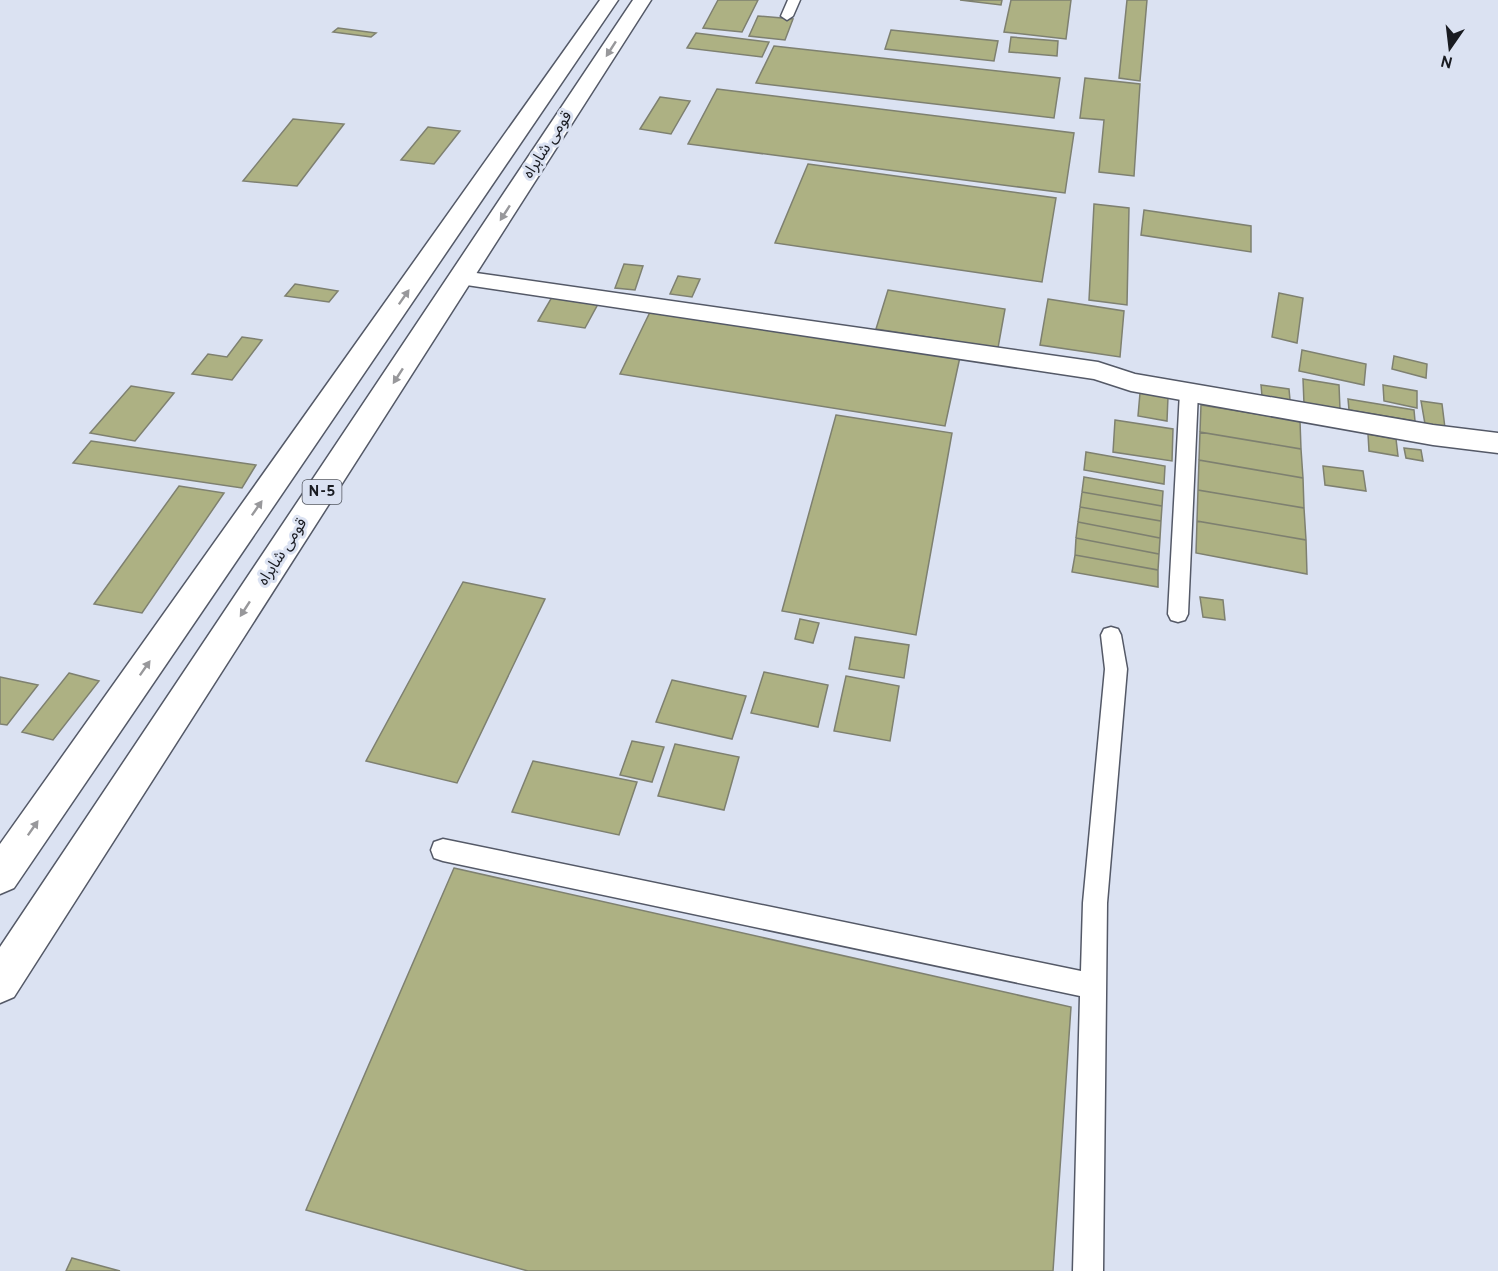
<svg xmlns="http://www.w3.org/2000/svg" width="1498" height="1271" font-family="Overpass,'Noto Sans Arabic',sans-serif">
<rect width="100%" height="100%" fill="#dbe2f2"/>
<path fill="#adb183" stroke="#7e8070" stroke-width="1.5" d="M718,0H758L742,32L703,28Z
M960,0H1002L1001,5Z
M1011,0H1071L1066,39L1004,32Z
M1127,0H1147L1140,81L1119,78Z
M758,16L793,19L785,40L749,36Z
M338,28L376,33L371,37L333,32Z
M891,30L998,41L994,61L885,49Z
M696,33L769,42L762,57L687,48Z
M1011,37L1058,41L1057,56L1009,52Z
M774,46L1060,78L1054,118L756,83Z
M1085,78L1140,84L1134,176L1099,172L1104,120L1080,118Z
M717,89L1074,133L1065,193L688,144Z
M660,97L690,101L671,134L640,129Z
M293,119L344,124L297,186L243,181Z
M428,127L460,131L434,164L401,160Z
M808,164L1056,198L1042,282L775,243Z
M1094,204L1129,208L1127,305L1089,300Z
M1144,210L1251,226V252L1141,235Z
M624,264L643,266L635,290L615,288Z
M678,276L700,279L692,297L670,294Z
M295,284L338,291L329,302L285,296Z
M888,290L1005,309L998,348L876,329Z
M1279,293L1303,298L1297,343L1272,337Z
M552,297L598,304L585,328L538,321Z
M1048,299L1124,311L1120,357L1040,345Z
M651,310L960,357L945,426L620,374Z
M242,337L262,340L232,380L192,374L208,354L227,357Z
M1302,350L1366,364L1364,385L1299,371Z
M1394,356L1427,364L1426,378L1392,369Z
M1303,379L1339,385L1340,410L1304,404Z
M1261,385L1289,389L1290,400L1262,396Z
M1383,385L1417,391V408L1384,401Z
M131,386L174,393L135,441L90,433Z
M1140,393L1168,397L1167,421L1138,416Z
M1348,399L1414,410L1415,421L1349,410Z
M1421,401L1442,404L1445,428L1425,424Z
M1201,405L1300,421L1301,449L1200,432Z
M836,415L952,433L916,635L782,611Z
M1115,420L1173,429L1172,461L1113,452Z
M1200,432L1301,449L1303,478L1199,460Z
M1368,434L1396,439L1398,456L1369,451Z
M91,441L256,465L242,488L73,463Z
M1404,448L1421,450L1423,461L1406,458Z
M1086,452L1165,466L1164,484L1084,470Z
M1199,460L1303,478L1304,508L1198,490Z
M1323,466L1363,471L1366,491L1325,485Z
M1084,477L1163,491L1162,506L1082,492Z
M179,486L224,493L142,613L94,604Z
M1198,490L1304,508L1306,540L1197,521Z
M1082,492L1162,506L1161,521L1080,507Z
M1080,507L1161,521L1160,538L1078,522Z
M1197,521L1306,540L1307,574L1196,553Z
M1078,522L1160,538L1159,554L1076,538Z
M1076,538L1159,554L1158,570L1075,555Z
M1075,555L1158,570V587L1072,572Z
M463,582L545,599L457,783L366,761Z
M1200,597L1223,600L1225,620L1203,617Z
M800,619L819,623L813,643L795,639Z
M855,637L909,645L904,678L849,669Z
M764,672L828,685L818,727L751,713Z
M69,673L99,681L53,740L22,732Z
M846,676L899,686L890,741L834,731Z
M0,677L38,685L7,725L0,724Z
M672,680L746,696L732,739L656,722Z
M632,741L664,747L652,782L620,775Z
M675,744L739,757L724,810L658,796Z
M533,761L637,782L619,835L512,812Z
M454,868L1071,1007L1053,1271H528L306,1210Z
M72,1258L120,1271H66Z"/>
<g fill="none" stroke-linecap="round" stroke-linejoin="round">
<defs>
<path id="service" d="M788,0H800L793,16L787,20L781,16Z
M1189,386L1195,388L1198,392L1188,614L1185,620L1178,622L1171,620L1168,614L1180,392L1183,388Z
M1111,627L1118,629L1121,635L1127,669L1107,903L1103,1271H1073L1080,996L443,861L434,858L431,850L434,842L443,839L1081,971L1083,903L1105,669L1101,635L1104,629Z"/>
<path id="minor" d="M462,271L1098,362L1135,374L1433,425L1498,433V453L1433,445L1131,391L1094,379L453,283L450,278L453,273Z"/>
<path id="trunk" d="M600,0H618L14,888L0,894V844Z
M633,0H651L14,997L0,1003V947Z"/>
</defs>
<use href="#service" stroke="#545967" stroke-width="3"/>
<use href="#minor" stroke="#545967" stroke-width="3"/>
<use href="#trunk" stroke="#545967" stroke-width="3"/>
<use href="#service" fill="#fff" fill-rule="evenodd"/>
<use href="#minor" fill="#fff" fill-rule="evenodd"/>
<use href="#trunk" fill="#fff" fill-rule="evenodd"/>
</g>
<defs><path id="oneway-solid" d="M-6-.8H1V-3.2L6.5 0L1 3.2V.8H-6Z" transform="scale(1.5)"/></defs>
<g fill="#98989b">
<use href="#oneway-solid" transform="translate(611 49) rotate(123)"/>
<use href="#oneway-solid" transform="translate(505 213) rotate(123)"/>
<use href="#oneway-solid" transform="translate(404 297) rotate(-55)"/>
<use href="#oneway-solid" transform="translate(398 376) rotate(123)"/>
<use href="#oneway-solid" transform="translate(257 508) rotate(-55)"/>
<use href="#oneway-solid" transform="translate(245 609) rotate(123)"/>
<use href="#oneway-solid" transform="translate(145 668) rotate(-55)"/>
<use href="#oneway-solid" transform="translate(33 828) rotate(-55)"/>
</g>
<g text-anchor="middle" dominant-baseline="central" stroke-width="6" stroke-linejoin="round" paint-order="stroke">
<rect fill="#dbe2f2" stroke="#535760" stroke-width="1.5" x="302.5" y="480" width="39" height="24" rx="4.5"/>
<g font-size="15" font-weight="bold" fill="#191b21">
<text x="322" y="492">N-5</text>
</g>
<g font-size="16" fill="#191b21" stroke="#dbe2f2">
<text transform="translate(548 145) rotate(-57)">قومی شاہراہ</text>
<text transform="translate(283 552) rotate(-57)">قومی شاہراہ</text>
</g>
</g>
<g transform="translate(1450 48) rotate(194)" stroke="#dbe2f2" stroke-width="4.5" paint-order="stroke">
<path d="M0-4.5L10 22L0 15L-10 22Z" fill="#191b21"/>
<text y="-9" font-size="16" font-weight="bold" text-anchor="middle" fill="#191b21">N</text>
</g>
</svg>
